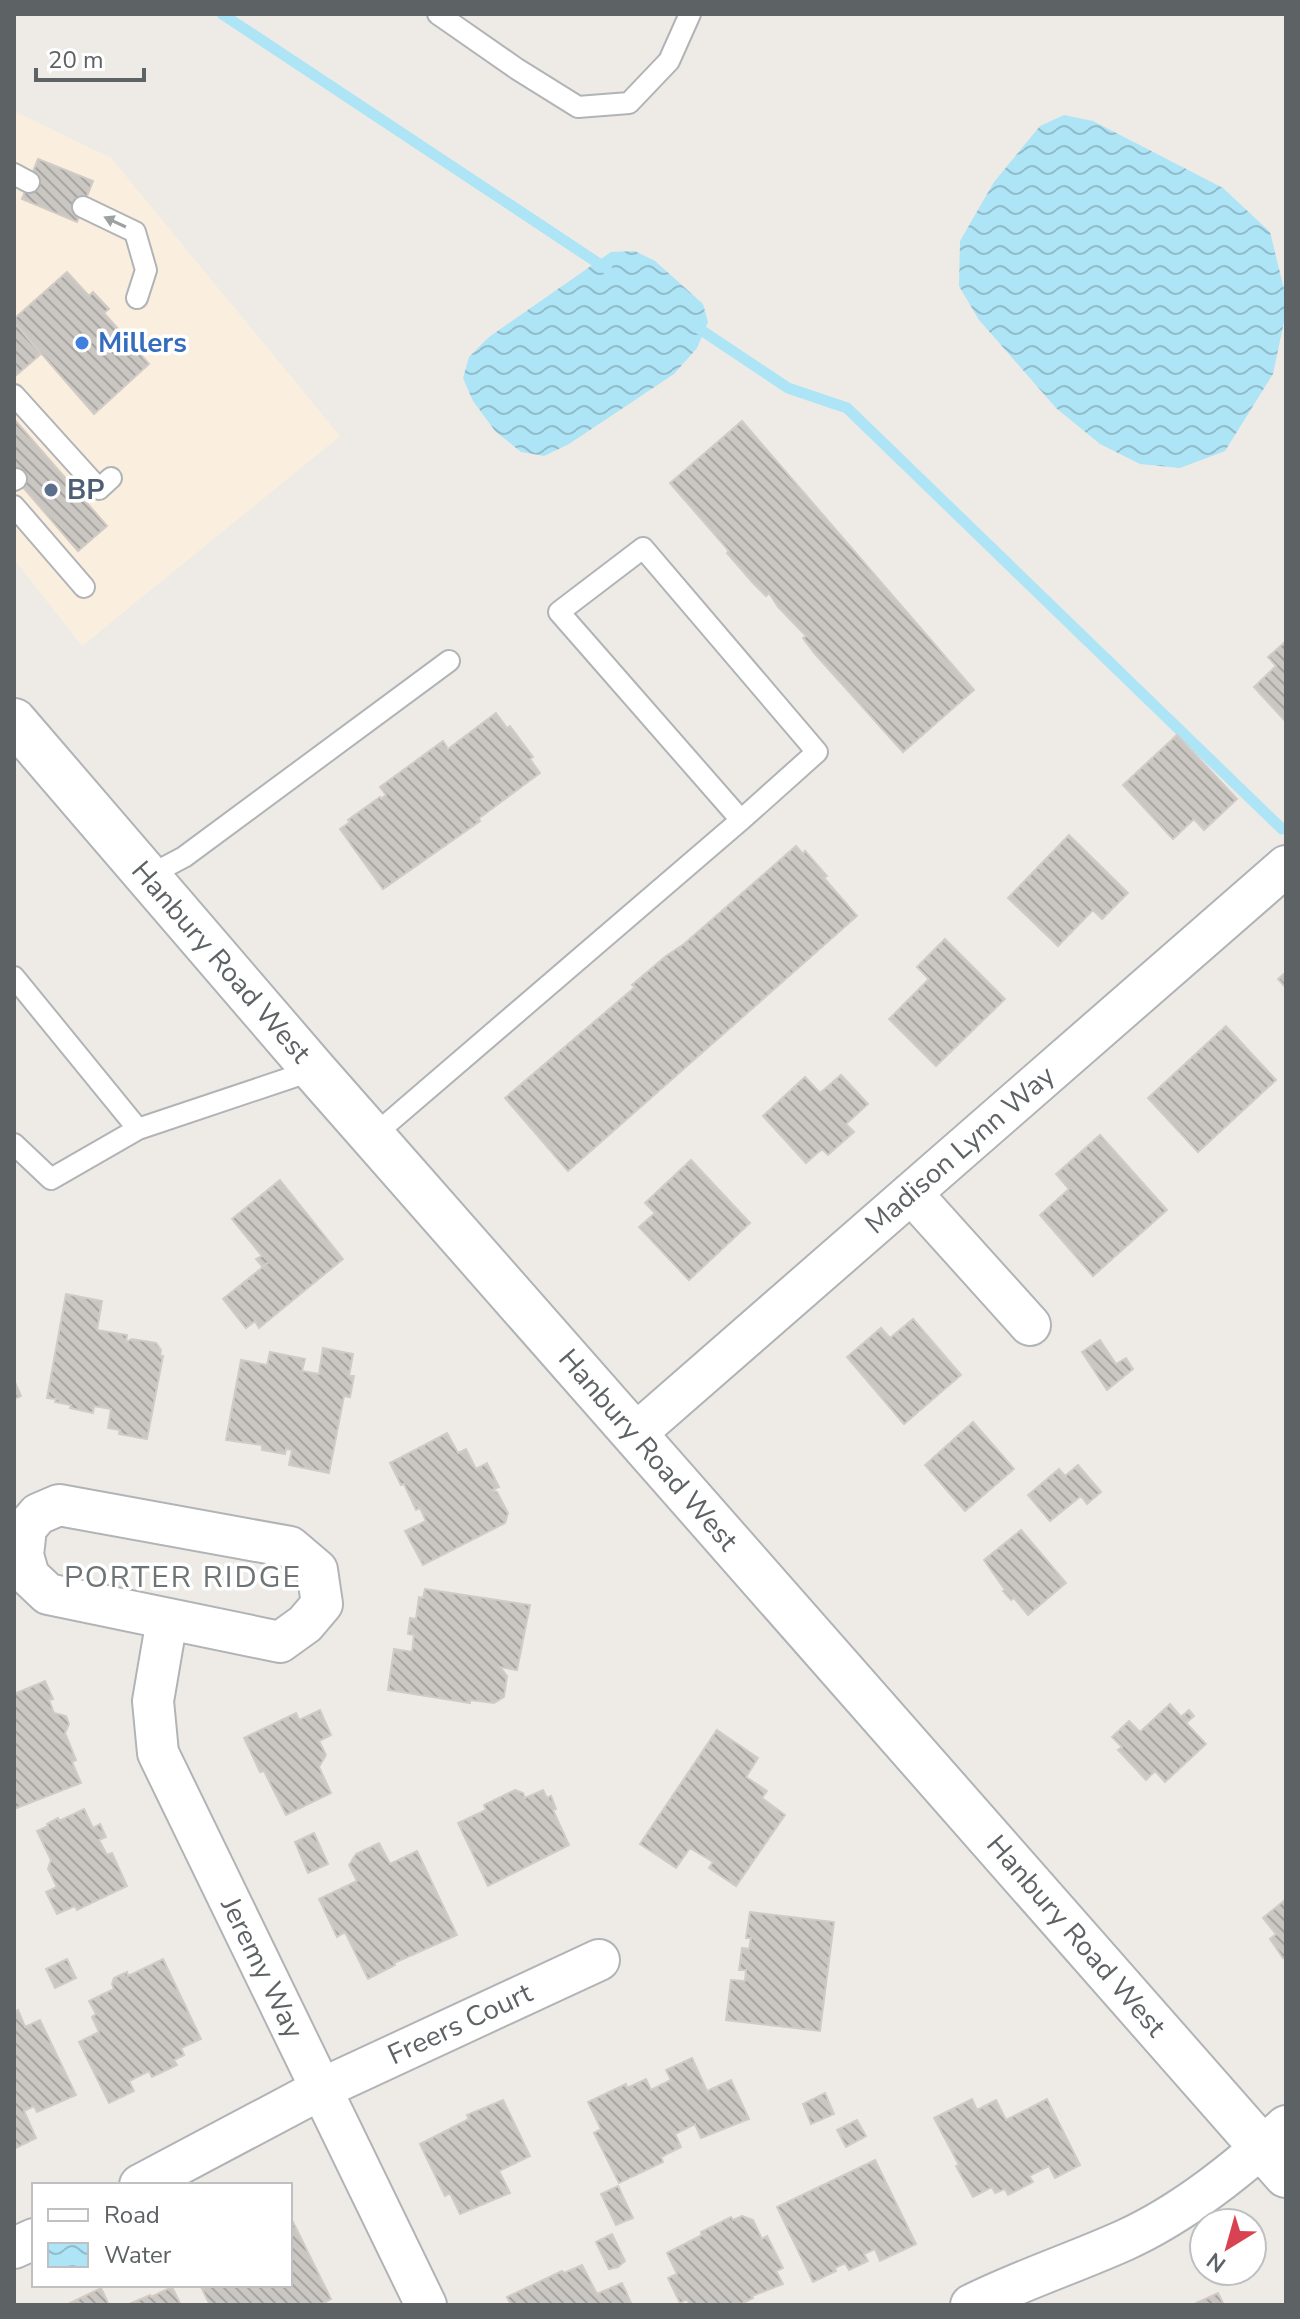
<svg xmlns="http://www.w3.org/2000/svg" width="1300" height="2319" font-family="'Nunito Sans',sans-serif">
<defs>
<pattern id="water-waves" width="16" height="10" patternUnits="userSpaceOnUse" patternTransform="scale(2)"><rect width="16" height="10" fill="#ade4f6"/><path d="M0 5q4-4 8 0t8 0" fill="none" stroke="#90bccb"/></pattern>
<pattern id="building-back-hatch" width="6" height="6" patternUnits="userSpaceOnUse" patternTransform="scale(2)"><rect width="6" height="6" fill="#cac6c2"/><path d="M-1 5l2 2M0 0l6 6M5-1l2 2" fill="none" stroke="#a7a4a1"/></pattern>
</defs>
<rect width="100%" height="100%" fill="#eeebe6"/>
<path fill="#faefde" d="M14,111L111,158L340,436L82,646L14,559Z"/>
<path fill="url(#water-waves)" d="M1064,115L1093,121L1223,188L1270,232L1286,297V312L1273,374L1225,451L1180,468L1140,464L1100,444L1056,408L979,320L959,286L960,241L994,182L1040,126Z
M635,251L655,261L703,304L708,322L697,348L674,374L569,444L544,456L521,452L495,431L473,401L463,378L469,357L489,337L611,252Z"/>
<g fill="none" stroke-linecap="round" stroke-linejoin="round">
<path stroke="#ade4f6" stroke-width="11" d="M222,14L607,269
M692,324L788,388L847,408L1282,829"/>
</g>
<path fill="url(#building-back-hatch)" stroke="#d2cbc5" stroke-width="2" d="M38,159L93,181L77,222L22,199Z
M67,272L89,296L93,292L109,309L104,313L149,364L94,414L14,322V319Z
M14,322L41,354L14,377Z
M14,419L107,526L78,551L14,477Z
M742,421L974,690L903,752L815,654L803,638L806,636L778,607L769,593L766,596L753,583L727,553L729,551L670,483Z
M1286,641V722L1254,687L1276,666L1268,657Z
M496,713L507,728L510,726L533,757L530,759L540,773L478,819L480,821L383,889L340,829L350,822L348,820L380,797L381,799L386,795L380,787L443,741L448,749Z
M1177,735L1237,799L1204,830L1194,819L1173,839L1123,785Z
M1069,835L1128,893L1102,919L1093,910L1058,946L1008,898Z
M796,846L803,854L805,851L827,876L824,878L857,916L568,1171L505,1098L635,987L632,985L666,956L684,944Z
M945,939L1005,999L936,1066L889,1019L929,979L917,967Z
M1286,972V988L1278,979Z
M1226,1026L1276,1080L1198,1152L1148,1098Z
M841,1075L868,1104L846,1124L854,1132L828,1155L822,1149L806,1163L763,1116L805,1077L820,1093Z
M1100,1135L1167,1210L1093,1276L1040,1215L1069,1189L1056,1174Z
M691,1160L750,1223L689,1280L639,1227L655,1213L645,1203Z
M280,1180L343,1259L259,1328L255,1321L246,1328L223,1299L268,1263L262,1266L256,1259L262,1256L232,1219Z
M66,1294L102,1301L97,1330L127,1335L126,1342L132,1339L156,1343L161,1350L160,1356H163L147,1439L119,1434L120,1430L108,1428L111,1409L94,1406L93,1413L70,1408L71,1405L55,1402L56,1399L47,1398Z
M913,1319L961,1375L904,1424L847,1357L881,1328L890,1338Z
M1100,1340L1116,1364L1126,1358L1133,1369L1107,1390L1082,1352Z
M323,1348L353,1354L349,1376H354L350,1397L344,1396L329,1473L289,1465L292,1450L286,1449L285,1454L262,1450V1445L226,1440L241,1360L267,1365L270,1352L305,1359L302,1371L319,1374Z
M14,1380L21,1396L14,1399Z
M973,1422L1014,1469L965,1511L925,1465Z
M447,1433L458,1453L466,1449L476,1469L487,1463L499,1487L492,1490L497,1492L508,1513L505,1523L423,1565L405,1531L426,1521L420,1508L416,1510L404,1484L401,1485L390,1463Z
M1078,1465L1101,1492L1087,1504L1081,1496L1050,1521L1028,1495L1059,1469L1065,1476Z
M1021,1530L1066,1583L1028,1615L1014,1598L1011,1600L1003,1591L1005,1590L984,1560Z
M425,1589L530,1605L517,1670L500,1667L507,1676L504,1697L494,1703L470,1700V1703L388,1690L394,1649L412,1652L414,1635L408,1634L410,1618L416,1619L419,1597L423,1598Z
M45,1681L53,1699L49,1700L54,1713L66,1716L69,1724L65,1733L76,1760L72,1762L81,1783L14,1809V1694Z
M1170,1704L1181,1717L1189,1710L1194,1716L1186,1723L1206,1744L1165,1782L1155,1771L1146,1780L1118,1750L1122,1747L1112,1737L1129,1721L1140,1732Z
M320,1710L331,1735L319,1741L326,1755L319,1767L331,1793L286,1815L264,1771L260,1772L244,1738L296,1713L299,1720Z
M717,1730L758,1758L746,1777L767,1791L762,1798L785,1815L736,1886L709,1868L713,1862L690,1848L676,1868L640,1844Z
M515,1790L523,1793L525,1798L543,1790L547,1798L551,1796L556,1809L553,1810L569,1845L488,1886L458,1823L486,1810L484,1805Z
M84,1809L93,1828L100,1824L106,1837L99,1840L107,1855L112,1853L127,1886L77,1910L75,1906L57,1914L46,1892L57,1887L48,1869L51,1860L37,1831L48,1826L47,1824L58,1818L59,1821Z
M314,1833L328,1864L308,1873L295,1842Z
M379,1843L390,1864L417,1851L457,1935L394,1963L395,1965L368,1979L345,1932L337,1937L319,1899L357,1881L349,1865L356,1854Z
M1286,1899V1956L1283,1958L1270,1939L1276,1934L1263,1918Z
M750,1912L834,1922L820,2031L726,2020L731,1980L745,1981L746,1970H739L742,1948L749,1949L751,1938H746Z
M67,1959L76,1978L55,1988L46,1969Z
M163,1959L201,2039L181,2048L184,2055L174,2060L177,2065L152,2077L149,2071L129,2081L134,2091L109,2103L79,2042L99,2032L92,2017L96,2014L89,2001L114,1989L112,1984L114,1978L127,1972L128,1976Z
M18,2010L25,2027L40,2020L76,2095L37,2112L34,2106L24,2111L36,2138L14,2149V2012Z
M692,2058L707,2091L731,2080L749,2119L701,2138L695,2124L675,2134L681,2147L661,2157L663,2162L619,2183L594,2133L601,2129L588,2102L626,2084L627,2088L646,2079L651,2090L671,2080L666,2070Z
M825,2093L834,2114L811,2124L803,2104Z
M972,2099L977,2110L996,2100L1006,2120L1047,2099L1080,2165L1055,2178L1049,2166L1029,2176L1033,2182L1008,2195L1005,2189L995,2193L992,2187L973,2197L956,2166L959,2165L934,2118Z
M503,2100L530,2156L499,2171L510,2193L460,2214L450,2193L445,2196L420,2144L469,2119L467,2115Z
M857,2120L866,2136L846,2147L837,2130Z
M875,2160L916,2244L880,2261L875,2249L864,2254L868,2261L849,2270L845,2263L835,2268L836,2271L813,2282L777,2207Z
M618,2186L633,2218L616,2225L601,2194Z
M742,2216L753,2220L762,2239L767,2236L783,2268L776,2271L783,2284L752,2296L753,2298L739,2305H690L687,2299L680,2303L668,2278L677,2274L667,2253L702,2235L701,2232L731,2217L733,2220Z
M292,2220L331,2299L320,2305H210L200,2285H290Z
M612,2234L625,2261L618,2267L609,2269L596,2242Z
M582,2265L597,2294L622,2283L632,2305H511L507,2297L562,2271L564,2273Z
M172,2287L181,2305H127L150,2295L151,2297Z
M101,2288L109,2305H66Z
M1218,2293L1224,2305H1192Z"/>
<g fill="none" stroke-linecap="round" stroke-linejoin="round">
<defs>
<path id="service" d="M438,14L517,69L578,107L629,103L669,61L690,14
M14,174L29,182
M83,207L135,232L146,270L137,298
M14,395L99,489L111,478
M14,480L16,479
M14,506L84,587
M148,876L184,857L449,661
M14,977L138,1129L314,1070
M373,1136L741,820L817,752L643,548L559,612L741,820
M14,1144L51,1179L138,1129"/>
<path id="minor" d="M911,1193L1030,1325
M634,1435L1286,866
M59,1505L290,1547L317,1570L322,1604L305,1624L280,1642L48,1594L29,1576L23,1555L26,1528L38,1514Z
M167,1619L153,1701L158,1753L426,2305
M140,2185L321,2089L599,1960
M14,2248L34,2239
M971,2305C1021,2280 1074,2263 1125,2240C1184,2213 1238,2169 1286,2126"/>
<path id="secondary" d="M14,721L314,1070L1286,2175"/>
</defs>
<use href="#service" stroke="#b1b4b6" stroke-width="24"/>
<use href="#minor" stroke="#b1b4b6" stroke-width="44"/>
<use href="#secondary" stroke="#b0b4b7" stroke-width="48"/>
<use href="#service" stroke="#fff" stroke-width="20"/>
<use href="#minor" stroke="#fff" stroke-width="40"/>
<use href="#secondary" stroke="#fff" stroke-width="44"/>
</g>
<defs><path id="oneway-solid" d="M-6-.8H1V-3.2L6.5 0L1 3.2V.8H-6Z" transform="scale(2)"/></defs>
<use fill="#9ea1a2" href="#oneway-solid" transform="translate(115 222) rotate(-155)"/>
<circle fill="#3f7fe0" stroke="#fff" stroke-width="3" cx="82" cy="343" r="8"/>
<circle fill="#5c6f8a" stroke="#fff" stroke-width="3" cx="51" cy="490" r="8"/>
<g text-anchor="middle" dominant-baseline="central" stroke-width="7" stroke-linejoin="round" paint-order="stroke">
<g font-size="28" font-weight="bold" fill="#366cbe" stroke="#fff" text-anchor="start">
<text x="98" y="343">Millers</text>
</g>
<g font-size="28" font-weight="bold" fill="#4e5e75" stroke="#fff" text-anchor="start">
<text x="67" y="490">BP</text>
</g>
<g font-size="28" fill="#5d6264" stroke="#fff">
<text transform="translate(221 962) rotate(49)">Hanbury Road West</text>
<text transform="translate(960 1150) rotate(-41)">Madison Lynn Way</text>
<text transform="translate(648 1450) rotate(49)">Hanbury Road West</text>
<text transform="translate(1076 1936) rotate(49)">Hanbury Road West</text>
<text transform="translate(262 1968) rotate(64)">Jeremy Way</text>
<text transform="translate(460 2024) rotate(-25)">Freers Court</text>
</g>
<g font-size="30" letter-spacing="2" fill="#6e7476" stroke="#fff">
<text x="183" y="1577">PORTER RIDGE</text>
</g>
</g>
<rect width="1300" height="2319" fill="none" stroke="#5d6264" stroke-width="32"/>
<rect x="32" y="2183" width="260" height="104" fill="#ffffff" stroke="#bec0c1" stroke-width="2"/>
<rect x="48" y="2209" width="40" height="12" fill="#ffffff" stroke="#bec0c1" stroke-width="2"/>
<text x="104" y="2223" font-size="24" fill="#5d6264">Road</text>
<rect x="48" y="2243" width="40" height="24" fill="url(#water-waves)" stroke="#bec0c1" stroke-width="2"/>
<text x="104" y="2263" font-size="24" fill="#5d6264">Water</text>
<g transform="translate(1228 2247) rotate(217)"><circle r="38" fill="#ffffff" stroke="#bec0c1" stroke-width="2"/>
<path d="M0-6L14 30L0 20L-14 30Z" fill="#d84251"/>
<text y="-12" font-size="22" font-weight="bold" text-anchor="middle" fill="#5d6264">N</text>
</g>
<path d="M36 68v12h108v-12" fill="none" stroke="#5d6264" stroke-width="4"/>
<text x="48" y="68" font-size="24" fill="#5d6264" stroke="#ffffff" stroke-width="6" paint-order="stroke">20 m</text>
</svg>
